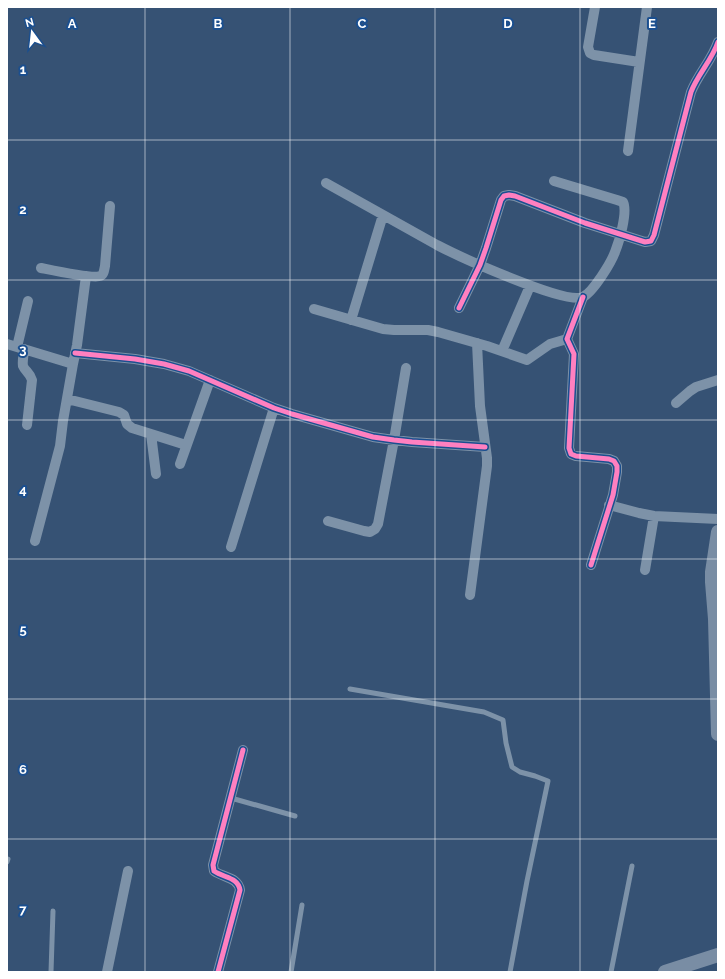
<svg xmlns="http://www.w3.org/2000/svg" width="725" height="979" font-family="Raleway,sans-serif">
<rect width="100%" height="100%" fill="#365274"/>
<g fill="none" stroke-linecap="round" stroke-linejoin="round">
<path stroke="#7d92a8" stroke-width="5" d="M350,689L484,712L503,720L506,743L512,767L520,772L535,776L548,781L527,881L510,972
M231,798L295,816
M7,862L8,859
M51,972L53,911
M291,972L302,905
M611,972L632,866"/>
<path stroke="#7d92a8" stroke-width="10" d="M595,7L588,47L590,53L594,55L639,62
M628,151L647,7
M326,183L437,245C458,256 565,305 583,297C593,292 611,263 615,252C619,242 628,212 623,202L617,200L554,181
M41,268C51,270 93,279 100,276C104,275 104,270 105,266L110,206
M583,297L567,339L574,354L569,448L571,454L576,456L609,459L614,461L617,466V472L613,495L591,565
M459,308L480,265L486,248L501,200L504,196L509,195L515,196L585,223L645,242L651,241L654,235L691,92C698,74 712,60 718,42
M314,309L383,329L394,330H428L438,332L487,346L527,360L550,344L567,339
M351,320L383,215
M7,344L73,364
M17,347L28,301
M24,349C24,354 22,361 23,366C25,371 30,373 32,380L27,425
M502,351L530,286
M75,353L135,359L164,364L189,371L274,408L292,414L373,437L394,440L412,442L485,447
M67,399L119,412L124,415L127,424L132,428L186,445
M676,403L690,391L696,387L718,380
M151,434L156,474
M180,464L210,380
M609,505L639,513L654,516L718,519
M328,521L364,531L370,532L375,529L378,524L394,440L406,368
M35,541L60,446L63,421L73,364L77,345L86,276
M231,547L274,408
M645,570L654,516
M470,595L487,466V458L480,406L477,343
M107,972L128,871
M218,972L240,890C238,877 224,878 214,871L213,865L243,750"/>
<path stroke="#798da4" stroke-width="14" d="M718,532L712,572V582L715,619L718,734
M665,972L718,955"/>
<defs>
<path id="cycleway" d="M583,297L567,339L574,354L569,448L571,454L576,456L609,459L614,461L617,466V472L613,495L591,565
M459,308L480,265L486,248L501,200L504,196L509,195L515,196L585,223L645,242L651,241L654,235L691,92C698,74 712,60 718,42
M75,353L135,359L164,364L189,371L274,408L292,414L373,437L394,440L412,442L485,447
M218,972L240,890C238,877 224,878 214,871L213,865L243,750"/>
</defs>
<use href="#cycleway" stroke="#1b4f8f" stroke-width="8"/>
<use href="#cycleway" stroke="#ff80c0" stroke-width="5"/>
</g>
<path fill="none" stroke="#fff" stroke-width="1" stroke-opacity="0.55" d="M145,7V972M290,7V972M435,7V972M580,7V972M7,140H718M7,280H718M7,420H718M7,559H718M7,699H718M7,839H718"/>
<g font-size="13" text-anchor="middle" font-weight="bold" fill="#fff" stroke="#1b4f8f" stroke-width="4" stroke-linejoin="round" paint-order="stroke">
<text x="72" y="28">A</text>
<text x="218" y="28">B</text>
<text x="362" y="28">C</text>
<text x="508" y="28">D</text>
<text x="652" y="28">E</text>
<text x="23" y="74">1</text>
<text x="23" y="214">2</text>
<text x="23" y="354">3</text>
<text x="23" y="494">4</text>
<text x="23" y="634">5</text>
<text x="23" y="774">6</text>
<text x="23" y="914">7</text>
</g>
<rect width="725" height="979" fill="none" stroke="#ffffff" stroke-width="16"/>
<g transform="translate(32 32) rotate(345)" stroke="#1b4f8f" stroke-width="3" paint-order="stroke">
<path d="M0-3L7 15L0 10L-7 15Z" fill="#ffffff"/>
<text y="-6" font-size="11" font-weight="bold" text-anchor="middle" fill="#ffffff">N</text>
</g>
</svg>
